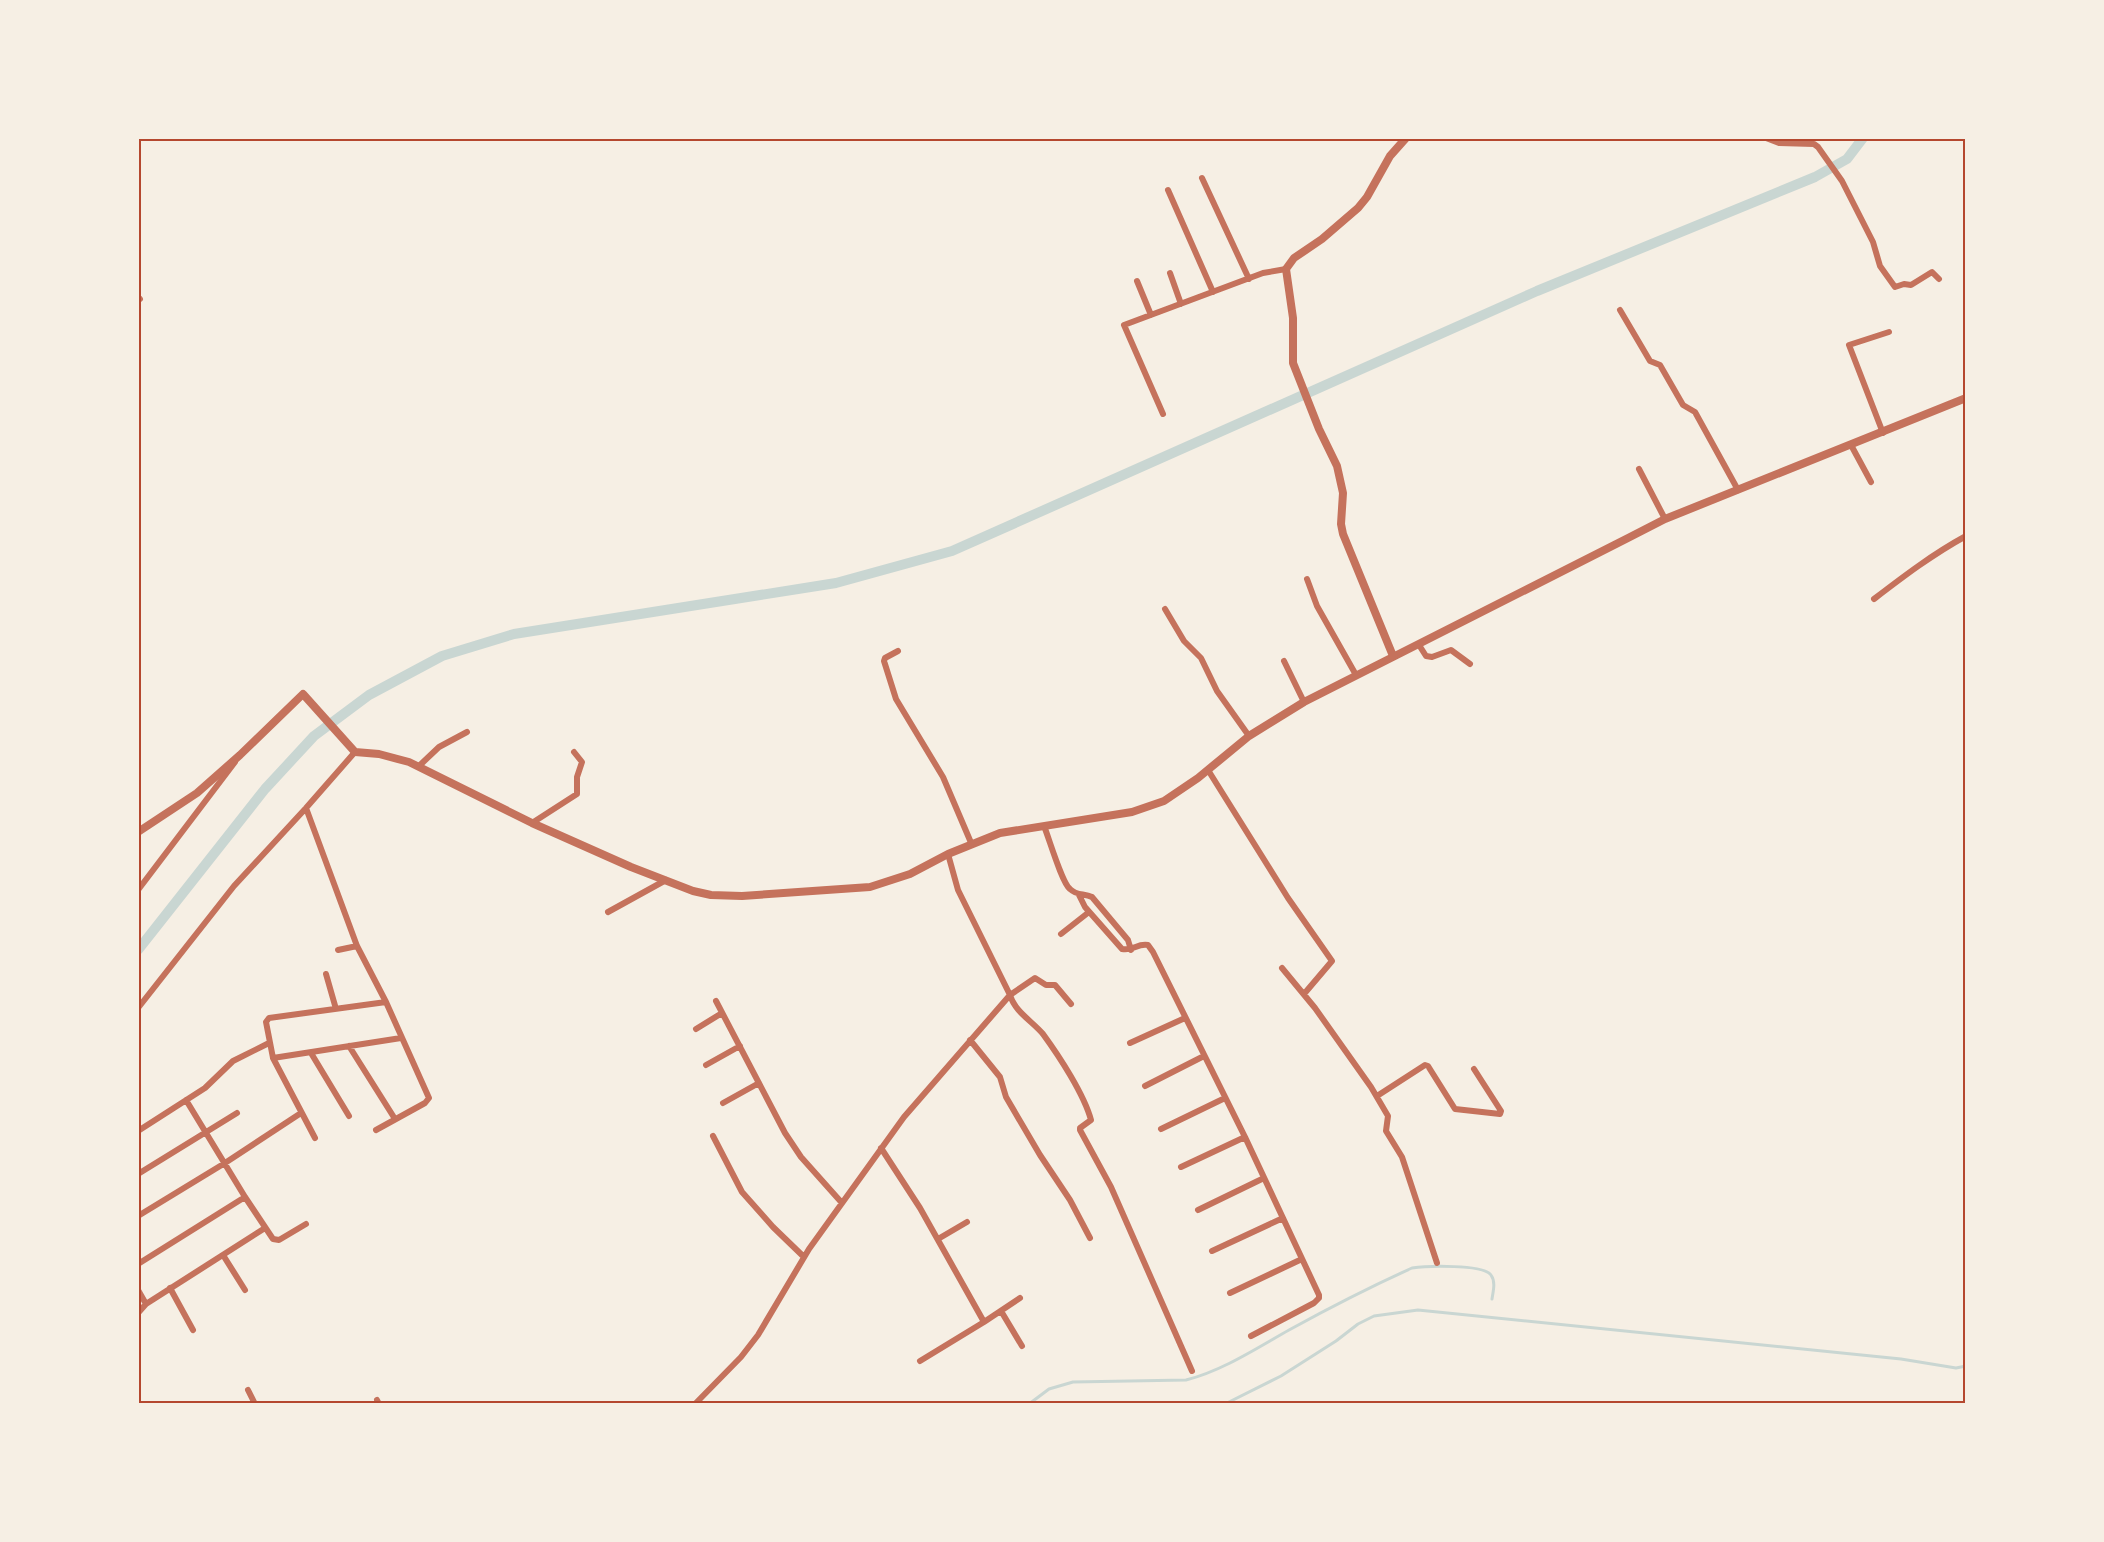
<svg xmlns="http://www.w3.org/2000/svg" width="2104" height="1542" font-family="Rubik,sans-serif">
<rect width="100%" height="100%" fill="#f6efe4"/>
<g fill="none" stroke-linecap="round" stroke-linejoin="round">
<path stroke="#c9d6d2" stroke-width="3" d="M1029,1404L1049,1389L1073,1382L1186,1380C1222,1371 1257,1348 1289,1330C1329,1308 1370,1287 1412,1268C1426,1266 1484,1264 1491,1275C1496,1282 1493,1292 1492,1299
M1225,1404L1281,1376L1336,1341L1358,1324L1374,1316L1418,1310L1901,1359L1956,1368L1966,1366"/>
<path stroke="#c9d6d2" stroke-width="10" d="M138,950L265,789L314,736L369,695L442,656L514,634L836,583L952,551L1537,291L1815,177L1847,159L1863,138"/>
<path stroke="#c5725c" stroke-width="6" d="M1766,138L1779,143L1814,144L1818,147L1842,181L1873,242L1880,266L1895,287L1904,284L1911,285L1932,272L1939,279
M1202,178L1249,279
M1168,190L1213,292
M1170,273L1181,304
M1137,281L1151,315
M138,300L140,299
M1620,310L1650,361L1660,365L1683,405L1695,412L1738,490
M138,387V391
M1163,414L1124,325L1263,273L1286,269
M1883,433L1849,345L1889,332
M1851,445L1871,482
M1639,469L1665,519
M1307,579L1317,606L1356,675
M1874,599C1904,576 1933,554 1966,536
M1165,609L1184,641L1201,658L1217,691L1249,736
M1419,645L1426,656L1432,657L1451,650L1470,664
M898,651L885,658L884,661L896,699L943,777L972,845
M1284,661L1304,702
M419,766L439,747L467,732
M1208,770L1288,898L1332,961L1304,994
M306,808L357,946L386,1002L429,1098L425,1103L376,1130
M532,823L577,794V777L582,762L574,752
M1044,826C1049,838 1062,883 1070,889C1077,896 1084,893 1092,897L1128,940L1131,950
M138,890L235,762
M1079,895L1085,907L1122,949C1134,951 1137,943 1148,945L1153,952L1245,1137L1319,1295V1298L1314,1303L1251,1336
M608,912L666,880
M1061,934L1089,912
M338,950L357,946
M1282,968L1315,1008L1371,1087L1388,1116L1386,1131L1402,1157L1437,1263
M326,974L336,1009
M716,1001L785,1133L801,1157L842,1203
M1071,1004L1055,985H1046L1035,978L1010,995C1015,1012 1032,1021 1043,1034C1059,1056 1084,1094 1091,1120L1080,1128V1130L1111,1187L1192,1371
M138,1008L234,886L306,808L355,752
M696,1029L722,1013
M970,1040L1000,1077L1006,1097L1040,1155L1070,1200L1090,1238
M1130,1043L1185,1018
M349,1046L395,1119
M311,1053L349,1116
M273,1058L266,1022L269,1018L386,1002
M706,1065L740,1046
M1145,1086L1204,1056
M1377,1096L1425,1065L1428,1066L1455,1109L1500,1114L1501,1111L1474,1069
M186,1100L245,1197L273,1239L279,1240L306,1224
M723,1103L759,1083
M1161,1129L1225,1098
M138,1131L205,1088L233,1061L269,1043
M713,1136L742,1192L773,1227L804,1257
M315,1138L273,1058L401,1038
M881,1148L920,1208L984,1322L920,1361
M1181,1167L1245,1137
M138,1174L237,1113
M1198,1210L1264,1178
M138,1216L225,1163L301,1113
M938,1239L967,1222
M1212,1251L1283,1218
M223,1255L245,1290
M138,1264L245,1197
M170,1288L193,1330
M138,1290L146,1304
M1230,1293L1302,1259
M1001,1311L1022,1346
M138,1313L146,1304L265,1228
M984,1322L1020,1298
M248,1390L255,1404
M377,1400L379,1404
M695,1404L741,1357L758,1335L809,1249L904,1117L1010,995L958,890L948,854"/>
<path stroke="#c5725c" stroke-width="8" d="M1393,656L1343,534L1341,524L1343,493L1337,466L1319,429L1293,363V318L1286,269L1294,258L1322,239L1358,208L1367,197L1390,156L1406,138
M138,832L197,793L240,755L303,694L355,752L379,754L409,762L532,823L631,867L693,891L711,895L742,896L870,887L910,874L948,854L1000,833L1132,812L1164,801L1198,778L1249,736L1304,702L1628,538L1665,519L1966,398"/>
</g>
<rect width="2104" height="1542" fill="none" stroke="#f6efe4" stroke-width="279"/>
<rect x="140" y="140" width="1824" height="1262" fill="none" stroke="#b5482f" stroke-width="2"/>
</svg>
